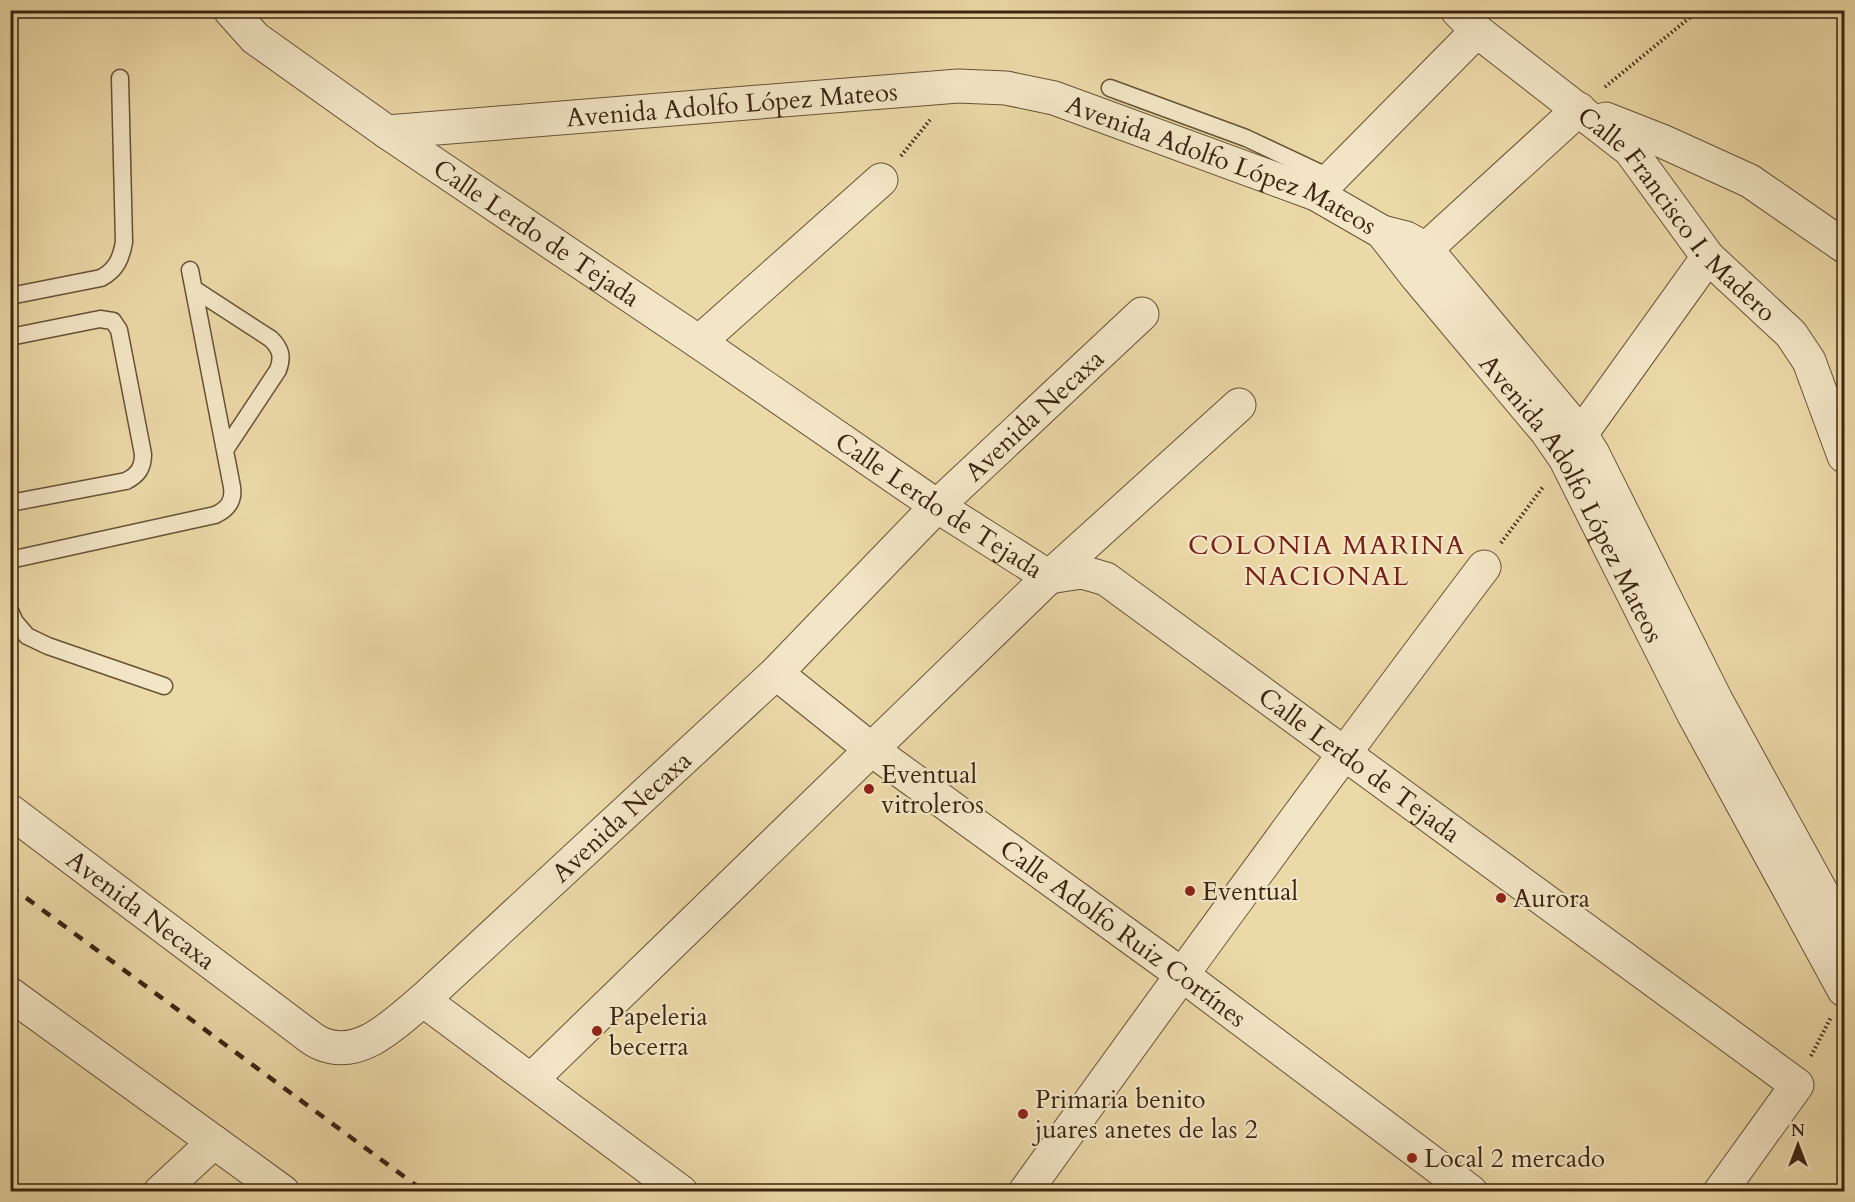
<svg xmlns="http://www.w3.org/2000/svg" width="1855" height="1202" font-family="Cardo,serif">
<rect width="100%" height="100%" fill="#ecd9a8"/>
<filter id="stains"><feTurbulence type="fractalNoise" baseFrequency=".00333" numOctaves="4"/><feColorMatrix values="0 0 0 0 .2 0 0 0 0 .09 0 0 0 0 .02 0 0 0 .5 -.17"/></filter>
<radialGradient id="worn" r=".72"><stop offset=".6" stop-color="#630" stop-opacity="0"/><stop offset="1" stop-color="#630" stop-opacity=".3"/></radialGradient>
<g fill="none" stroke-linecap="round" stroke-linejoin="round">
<defs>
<path id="service" d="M1110,88L1246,138L1331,178
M194,289L271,339C281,349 283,357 278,370L225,450
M10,296L101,278C116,270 121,259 124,242L120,78
M10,337L100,319L113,321L119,330L143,454C143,468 138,475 126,481L10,503
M10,560L215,515C228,509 234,501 232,487L190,270
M10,611L15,622L27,636L48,646L164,686"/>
<g id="minor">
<path id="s1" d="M230,10L255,38L387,132L699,342L937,506L1049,577L1082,572L1106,579L1797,1085L1720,1192"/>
<path id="s2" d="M1457,10L1477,31L1630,150L1708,257L1791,334L1809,361L1844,456"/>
<path d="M1606,119L1662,141L1750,181L1844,246"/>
<path id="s3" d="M387,132L958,86L1006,88L1054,98L1316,194L1382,232L1417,277L1547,432L1565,458L1693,713L1844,990"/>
<path d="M1316,194L1477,31"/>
<path d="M1382,232L1406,238L1426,249L1581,434L1593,454L1716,700L1844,933"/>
<path d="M1426,249L1579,109"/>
<path d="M699,342L881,180"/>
<path d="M1581,434L1708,257"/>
<path id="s4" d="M776,673L872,750L1181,974L1471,1192"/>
<path id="s5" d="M10,811L306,1034C311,1038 317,1042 322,1044C361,1060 396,1022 423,1000L776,673L937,506L1142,314"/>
<path d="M10,994L283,1192"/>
<path d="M423,1000L681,1192"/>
<path d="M531,1080L1049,577L1239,405"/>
<path d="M160,1192L214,1142"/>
<path d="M1025,1192C1176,982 1328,773 1484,567"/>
</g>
</defs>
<use href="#service" stroke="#675236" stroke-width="19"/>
<use href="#minor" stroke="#675236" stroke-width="35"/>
<path stroke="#3b2510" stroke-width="4" stroke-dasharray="1.5 3" stroke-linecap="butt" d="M1605,87L1699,10
M901,156L930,120
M1501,543L1543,487
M1811,1056L1831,1017"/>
<use href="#service" stroke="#f3e6c6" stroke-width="16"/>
<use href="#minor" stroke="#f3e6c6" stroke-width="33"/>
<path stroke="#3b2510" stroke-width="4.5" stroke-dasharray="10 10" stroke-linecap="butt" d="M10,886L425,1192"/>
</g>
<g fill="#8f2418" stroke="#f3e6c6" stroke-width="2">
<circle cx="869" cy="789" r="6"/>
<circle cx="1190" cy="891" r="6"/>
<circle cx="1501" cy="898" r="6"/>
<circle cx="597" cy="1031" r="6"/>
<circle cx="1023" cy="1114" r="6"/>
<circle cx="1412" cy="1158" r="6"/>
</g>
<g text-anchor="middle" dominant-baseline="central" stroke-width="4.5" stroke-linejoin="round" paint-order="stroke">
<g font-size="26" fill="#3b2510" stroke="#f3e6c6">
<text stroke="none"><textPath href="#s3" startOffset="346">Avenida Adolfo López Mateos</textPath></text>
<text stroke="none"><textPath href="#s3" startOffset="850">Avenida Adolfo López Mateos</textPath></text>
<text stroke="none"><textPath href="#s2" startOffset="302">Calle Francisco I. Madero</textPath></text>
<text stroke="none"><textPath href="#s1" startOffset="380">Calle Lerdo de Tejada</textPath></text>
<text stroke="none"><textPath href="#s5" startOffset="1352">Avenida Necaxa</textPath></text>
<text stroke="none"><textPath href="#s3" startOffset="1354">Avenida Adolfo López Mateos</textPath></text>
<text stroke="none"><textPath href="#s1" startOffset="866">Calle Lerdo de Tejada</textPath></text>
<text stroke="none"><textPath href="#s1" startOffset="1370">Calle Lerdo de Tejada</textPath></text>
<text stroke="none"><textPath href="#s5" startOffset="776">Avenida Necaxa</textPath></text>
<text stroke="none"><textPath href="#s5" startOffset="164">Avenida Necaxa</textPath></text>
<text stroke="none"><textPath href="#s4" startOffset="434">Calle Adolfo Ruiz Cortínes</textPath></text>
</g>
<g font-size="26" fill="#3b2510" stroke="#f3e6c6" text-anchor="start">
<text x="881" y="774">Eventual<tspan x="881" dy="30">vitroleros</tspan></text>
<text x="1202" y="891">Eventual</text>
<text x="1513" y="898">Aurora</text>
<text x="609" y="1016">Papeleria<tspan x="609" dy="30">becerra</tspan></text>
<text x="1035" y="1099">Primaria benito<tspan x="1035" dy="30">juares anetes de las 2</tspan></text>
<text x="1424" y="1158">Local 2 mercado</text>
</g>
<g font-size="27" letter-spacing="1.5" fill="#7a1f14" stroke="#f3e6c6">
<text x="1327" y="545">COLONIA MARINA<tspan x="1327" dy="31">NACIONAL</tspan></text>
</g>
</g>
<rect width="1855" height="1202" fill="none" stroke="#ecd9a8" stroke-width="36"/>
<rect x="12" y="12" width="1831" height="1178" fill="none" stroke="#3b2510" stroke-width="3"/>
<rect x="18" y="18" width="1819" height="1166" fill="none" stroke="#3b2510" stroke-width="1.5"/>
<g transform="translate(1798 1145)" stroke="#f3e6c6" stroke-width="4.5" paint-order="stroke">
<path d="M0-4.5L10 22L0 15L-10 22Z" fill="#3b2510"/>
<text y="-9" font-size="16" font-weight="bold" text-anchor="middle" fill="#3b2510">N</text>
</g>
<rect width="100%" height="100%" filter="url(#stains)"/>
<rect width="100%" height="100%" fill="url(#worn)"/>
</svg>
